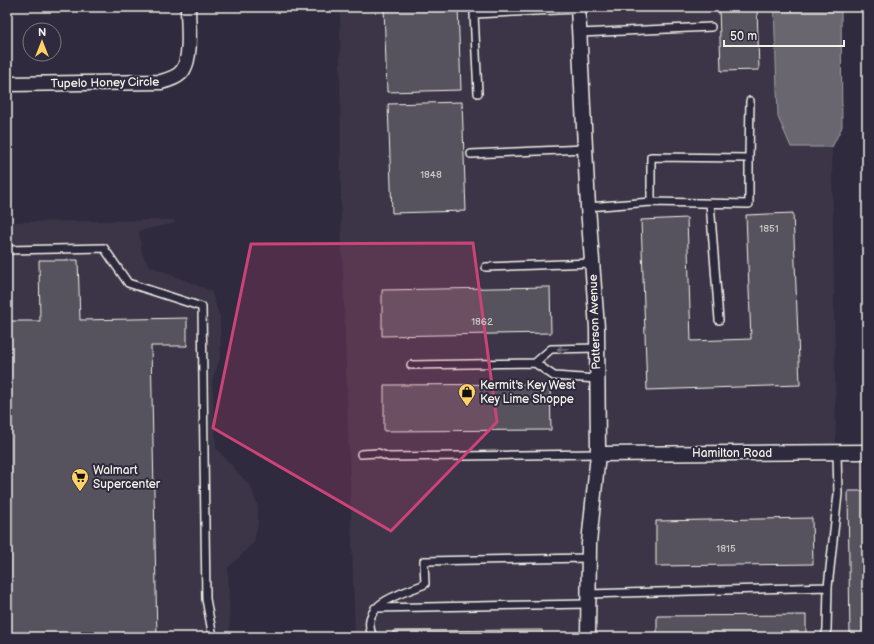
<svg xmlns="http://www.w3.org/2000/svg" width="874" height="644" font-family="'Balsamiq Sans',sans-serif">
<rect width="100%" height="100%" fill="#2f2a3d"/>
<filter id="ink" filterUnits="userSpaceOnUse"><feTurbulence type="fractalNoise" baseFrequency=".025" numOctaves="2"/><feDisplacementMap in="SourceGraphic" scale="8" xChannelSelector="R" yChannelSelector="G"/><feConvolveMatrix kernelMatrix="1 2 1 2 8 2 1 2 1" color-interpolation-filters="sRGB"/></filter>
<g filter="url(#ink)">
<path fill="#3b3647" d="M340,7H570L580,202L589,328L590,453L581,543L579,637H355L341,220Z
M587,7H774L778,117L791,147H832L836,444H606L605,327L596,201Z
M174,220L175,223L139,231L142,254L150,266L211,291L220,317L221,356L212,381L216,448L251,487L258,507V524L254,542L228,568L230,637H7V222Z
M867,462V637H596L597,544L605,463Z"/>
<path fill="#6a6670" stroke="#a19ea0" d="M774,7H841L842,127L832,147H791L778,117Z"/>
<path fill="#56525f" stroke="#f4f1e8" d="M384,7H458L461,90L387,92Z
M719,7H757L759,70L721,71Z
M462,102L466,211L392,213L388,104Z
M793,213L800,385L647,390L641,220L687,218L691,341L751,339L746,215Z
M39,260H78L80,320L187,318V346H151L157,637H7V321H40Z
M550,287L551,333L382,336V290Z
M550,384L551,430L384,431V385Z
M848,491H867V637H850Z
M812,518L813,564L656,566V521Z
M806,615V637H657V616Z
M542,630L543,637H393V631Z"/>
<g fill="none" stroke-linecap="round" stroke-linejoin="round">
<defs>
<path id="service" d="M580,33L711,27
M478,93L474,14L578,9
M471,154L585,149
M749,158L750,101
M710,203L719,320
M588,207L651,202V157L749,158V204L651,202
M7,250L104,248L128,283L202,307L206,599L213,637
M486,267L592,263
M535,363L551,349L597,348
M411,365L535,363L554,376L597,379
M361,454L378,453L389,457L598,454
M588,594L828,587L838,494L837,453
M375,608L588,604
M373,637C357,603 402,594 425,584L424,561L589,558
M825,637L827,629L828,587"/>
<path id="minor" d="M578,7L588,207L597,328L598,454L589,543L588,637
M7,84L161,82C168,80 179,77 183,70C192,56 188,24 188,7
M598,454L867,452"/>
</defs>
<use href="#service" stroke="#f4f1e8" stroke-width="10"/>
<use href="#minor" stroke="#f4f1e8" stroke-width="17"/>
<use href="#service" stroke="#2f2a3d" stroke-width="7"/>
<use href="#minor" stroke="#2f2a3d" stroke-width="14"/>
</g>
<defs><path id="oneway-shaft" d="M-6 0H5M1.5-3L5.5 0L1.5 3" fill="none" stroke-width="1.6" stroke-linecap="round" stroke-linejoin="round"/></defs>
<use stroke="#747079" href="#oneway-shaft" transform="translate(563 349) rotate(178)"/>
</g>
<path fill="#cc4377" fill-opacity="0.2" stroke="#cc4377" stroke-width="3" stroke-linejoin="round" d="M473,243L497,422L391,531L213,428L251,244Z"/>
<defs>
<symbol id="shop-pin" viewBox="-11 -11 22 30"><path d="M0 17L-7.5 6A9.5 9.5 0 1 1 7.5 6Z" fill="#ffd166" stroke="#2f2a3d"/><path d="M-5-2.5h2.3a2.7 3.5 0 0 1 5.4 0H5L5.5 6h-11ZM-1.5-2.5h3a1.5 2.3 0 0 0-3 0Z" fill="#111"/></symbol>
<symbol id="supermarket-pin" viewBox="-11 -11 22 30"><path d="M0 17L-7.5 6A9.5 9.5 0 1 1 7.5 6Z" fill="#ffd166" stroke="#2f2a3d"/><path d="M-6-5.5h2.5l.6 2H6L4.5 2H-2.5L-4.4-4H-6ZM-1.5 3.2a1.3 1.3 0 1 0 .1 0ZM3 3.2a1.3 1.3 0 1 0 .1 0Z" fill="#111"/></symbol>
</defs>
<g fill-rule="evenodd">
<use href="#shop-pin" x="457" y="382" width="20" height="27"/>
<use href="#supermarket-pin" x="70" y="467" width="20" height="27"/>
</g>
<g text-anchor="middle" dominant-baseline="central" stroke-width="4" stroke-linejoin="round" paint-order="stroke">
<g font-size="10" fill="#ccc9c6">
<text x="431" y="175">1848</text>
<text x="769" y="229">1851</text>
<text x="482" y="322">1862</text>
<text x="726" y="549">1815</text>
</g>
<g font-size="12" fill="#f4f1e8" stroke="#2f2a3d">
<text transform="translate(105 83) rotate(-1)">Tupelo Honey Circle</text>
<text transform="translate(595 322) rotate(-92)">Patterson Avenue</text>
<text x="732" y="453">Hamilton Road</text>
</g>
<g font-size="12" fill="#f4f1e8" stroke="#2f2a3d" text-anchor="start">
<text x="480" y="385">Kermit's Key West<tspan x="480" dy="14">Key Lime Shoppe</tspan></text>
<text x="93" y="470">Walmart<tspan x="93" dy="14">Supercenter</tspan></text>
</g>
</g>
<rect width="874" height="644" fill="none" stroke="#2f2a3d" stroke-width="24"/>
<rect x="12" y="12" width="850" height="620" fill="none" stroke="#f4f1e8" stroke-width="1.5" filter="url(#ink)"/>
<g transform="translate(42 42)"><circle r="19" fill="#2f2a3d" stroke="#7e7a81"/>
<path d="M0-3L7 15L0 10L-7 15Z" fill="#ffd166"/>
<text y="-6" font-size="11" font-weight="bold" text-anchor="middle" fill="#f4f1e8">N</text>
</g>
<path d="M724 40v6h120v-6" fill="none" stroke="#f4f1e8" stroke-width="2"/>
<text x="730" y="40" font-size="12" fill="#f4f1e8" stroke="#2f2a3d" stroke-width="3" paint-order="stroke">50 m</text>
</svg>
